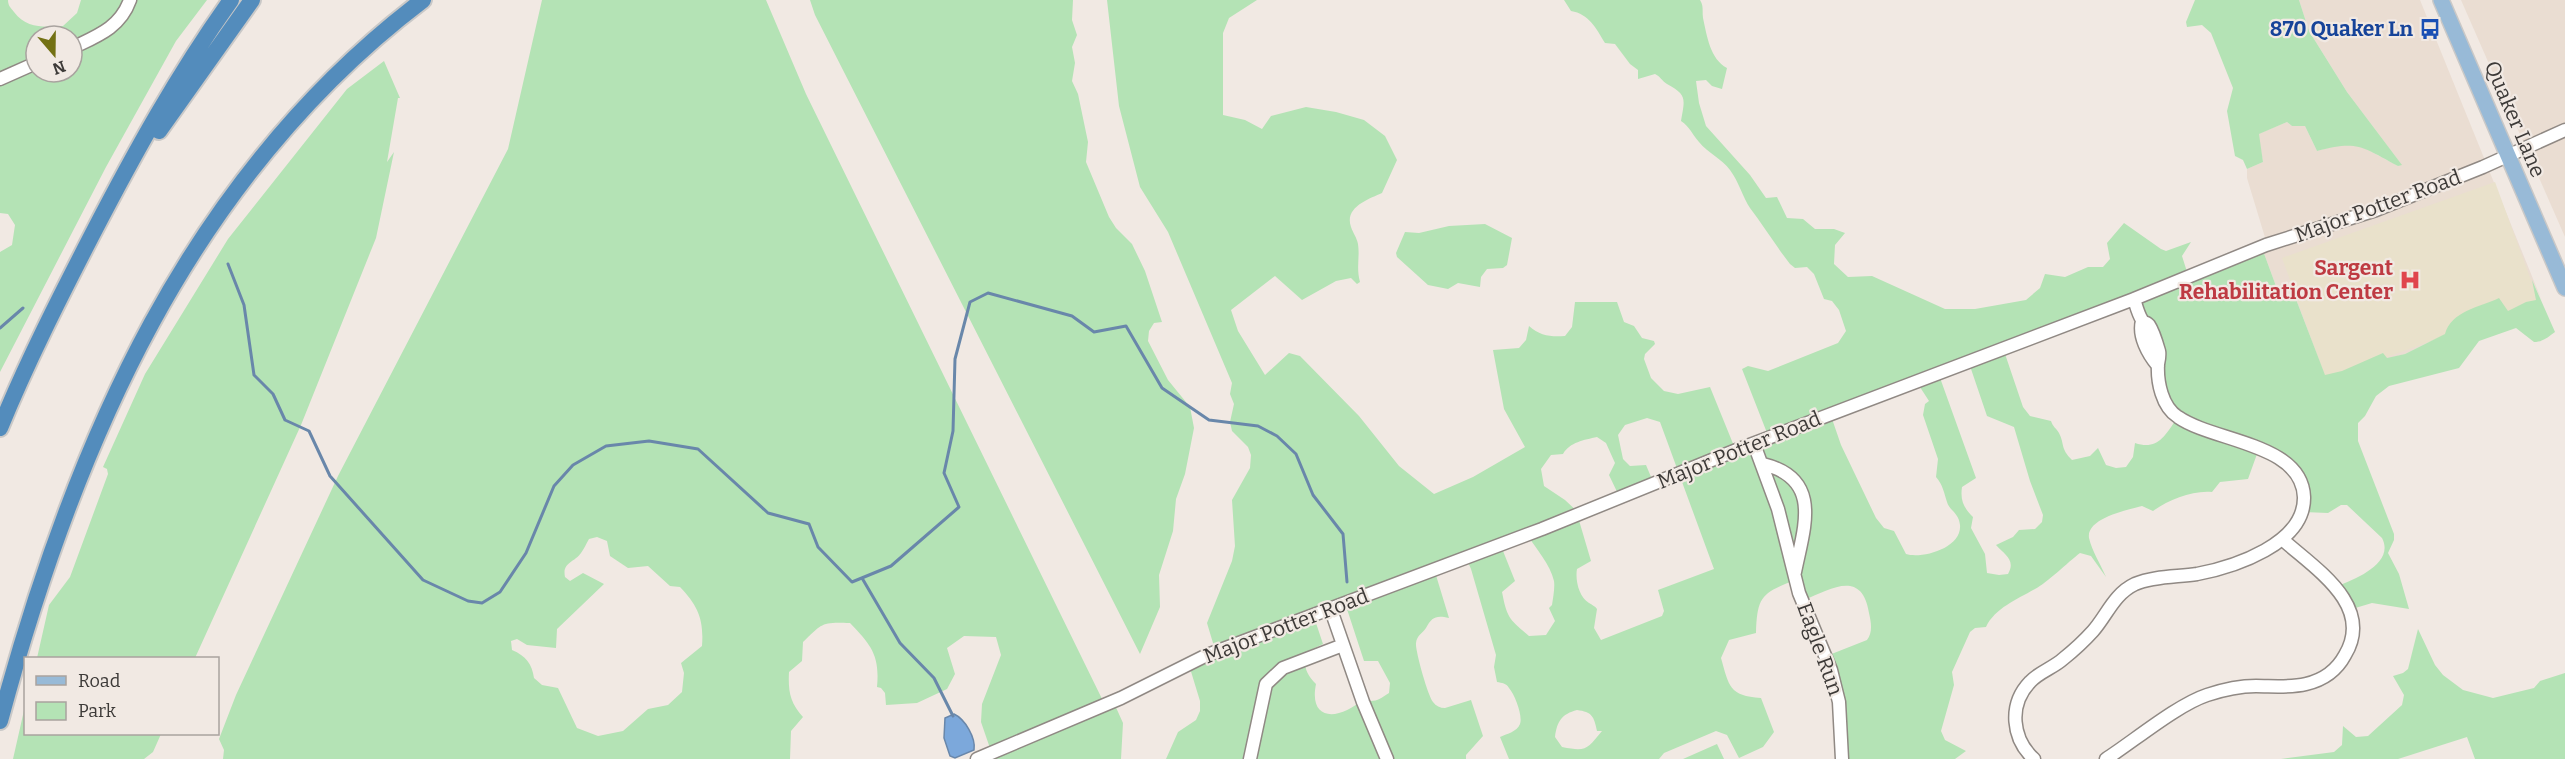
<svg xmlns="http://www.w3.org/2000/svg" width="2565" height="759" font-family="Bitter,serif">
<rect width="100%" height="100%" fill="#f1e9e3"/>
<path fill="#eaddd2" d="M2299,0H2420L2542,301L2534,284L2536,300L2445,334L2405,354L2325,375L2294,294L2280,297L2262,248L2267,244L2247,178V169L2263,162L2258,134L2287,122L2292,126H2305L2317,151L2338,145H2359L2398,166L2401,164L2347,92L2309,31Z
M2461,0H2565V237L2511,114Z"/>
<path fill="#e9e1cb" d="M2495,182L2539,302L2326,379L2282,258Z"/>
<path fill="#b4e3b5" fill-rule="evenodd" d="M0,0H8C8,6 11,8 14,12C27,29 44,27 63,26L77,13L81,0H207L176,41L106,167L0,372V252L12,245L15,225L8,214L0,213ZM36,36H72V72H36Z
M542,0H766L806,94L1105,705L1114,703L1123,723L1121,759H981L992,754L981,722L982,704L1001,655L996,637L964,636L947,648L955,674L947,689L917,703L886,705L885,693L881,688L877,687C880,655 871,645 850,623C821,622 823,623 803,642L802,661L789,672C788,691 790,703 803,717L791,731L790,759H223L224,750L219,739L236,695L338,476L508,149ZM597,537L607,541L610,556L628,568L648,566L670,586L680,587C698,606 704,619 702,646L681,663L684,673L682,692L668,705L648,709L623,731L598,736L577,728L558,688L542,685L534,678C532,664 526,656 512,650L511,641L517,639L527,645L556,648L557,629L604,584L583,573L570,581L565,577C562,562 574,563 581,553C584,549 586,544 589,539Z
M810,0H1073L1072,20L1077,35L1072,47L1075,63L1072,81L1078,94L1088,142L1086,162L1109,217L1116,228L1132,244L1145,271L1162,322L1154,323L1149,331L1148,341L1168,380L1190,407L1194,428L1185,474L1176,499L1173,531L1159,575L1160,607L1140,654L815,15Z
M1107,0H1257L1229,18L1223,33V115L1245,120L1262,129L1271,116L1306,107L1336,112L1364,120L1385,136L1397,160L1382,193C1369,199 1344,207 1351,227C1353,233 1357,238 1358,244C1360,258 1356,267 1360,282L1357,284L1351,278L1336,281L1302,300L1275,276L1231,310L1238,331L1265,375L1289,353L1300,356L1359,416L1399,466L1434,494L1473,477L1525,447L1504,409L1493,350L1519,348L1526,340L1529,326C1540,336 1551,337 1565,336L1572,327L1575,302H1617L1624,322L1634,326L1642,338L1654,341L1655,344L1645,354L1644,359L1651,378L1664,391L1678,394L1710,387L1736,451L1769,438L1742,369L1748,366L1768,371L1838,343L1846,331L1839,310L1832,301L1824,299L1814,274L1807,267L1795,268L1790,264C1776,246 1763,225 1750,208C1743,198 1739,182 1730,170C1722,159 1708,153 1699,142C1692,134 1690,127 1681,121C1685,98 1687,95 1667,84C1662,81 1660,76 1655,74L1638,79V70L1630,64L1615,44L1605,43C1596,28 1589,14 1571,11L1564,0H1700C1704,6 1702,11 1703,18C1707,36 1710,59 1727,68L1722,89L1712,86L1706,80L1696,81L1699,103L1706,126L1750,175L1766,198L1777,197L1787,218L1803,219L1815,229H1834L1845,233L1835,245L1834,264L1848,277L1872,276L1945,309H1975L2026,300L2040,288L2045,274L2065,277L2088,267H2103L2110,259L2107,243L2124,223L2161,249L2166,251L2191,242L2182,256L2188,275L2262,248L2280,297L2294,294L2325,375L2342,371L2383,353L2387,358L2405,354L2445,334C2451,311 2480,307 2499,298L2508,311L2526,302L2536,300L2532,280L2555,332C2548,337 2543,342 2534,342L2516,328L2479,341L2459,368L2389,386L2376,396L2365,416L2358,423V441L2394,534V540L2388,553L2399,574L2409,609L2372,603L2352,609L2338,586C2356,579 2395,563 2382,538L2347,505H2341L2328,513L2304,512L2302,494L2284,463L2257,454L2248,479L2220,482L2212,492C2193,490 2168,500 2153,511L2142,506C2128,510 2086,518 2089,538C2092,551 2101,565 2106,577L2091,556L2080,553C2068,562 2047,583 2035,589C2018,599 1995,608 1986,627L1975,628L1970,632L1952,672L1954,685L1941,731L1945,740L1966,751L1955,759H1841L1829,655L1867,640C1873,632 1871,622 1869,613C1862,569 1831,589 1804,600L1795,580C1762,593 1757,596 1756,633L1729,640L1721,658C1729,686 1729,696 1761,698L1774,732L1763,747L1739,758L1727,735L1716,731L1664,753L1659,759H1509L1500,737C1506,734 1517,732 1520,724C1523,716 1515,695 1509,688C1506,683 1502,683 1497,682L1494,667L1496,655L1471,569L1467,560L1435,572L1449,618C1436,615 1432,617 1426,628C1422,634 1417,635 1416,643C1415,650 1428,696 1433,702C1436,706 1440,708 1445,708L1471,700L1483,736L1466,755V759H1166L1178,732L1196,720L1200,711V701L1189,665L1216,653L1207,623L1232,561L1235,546L1232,500L1250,468L1251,455L1248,447L1232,431L1230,422L1234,404L1230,394L1232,383L1168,232L1140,187L1119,106ZM2129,302L2155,380L2175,421C2164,438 2156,450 2135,443L2133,457L2126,467L2116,468L2106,465L2098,448L2090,456L2072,460C2060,448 2065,445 2059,433C2056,428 2053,427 2051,421L2030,416L2023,407L2003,348ZM1970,366L1987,416L2014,427L2030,481L2043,515L2042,522L2035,529L2019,530L2013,537L1996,545C2005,555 2016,560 2008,574L1999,575L1987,573L1985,554L1971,528L1973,517C1964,508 1960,501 1962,487L1976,478L1939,375ZM1918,384L1929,401L1925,404L1923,415L1938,459L1936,477C1943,485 1944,493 1947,502C1949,510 1959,513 1960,525C1962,548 1922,559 1906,554L1894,531L1884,528L1876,518L1841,445L1831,416ZM1647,418L1660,422L1714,569L1658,590L1664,611L1662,616L1601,640L1594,628L1597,609C1595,606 1592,605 1589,603C1579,597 1575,580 1577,569L1591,561L1578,517L1581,515L1565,500L1544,486L1541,469L1551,455L1563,454C1570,442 1584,440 1597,437L1606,443L1615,463L1609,475L1620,498L1654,484L1646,465L1630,466L1623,459L1618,435L1625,425ZM1528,536C1537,550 1550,564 1554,581C1555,588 1553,598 1552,605L1549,608L1555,621L1546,635L1529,636C1509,619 1507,618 1502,592L1515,581L1501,546ZM1346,606L1364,661H1378L1390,683L1389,693C1380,699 1373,704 1363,699C1342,719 1308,724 1316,684C1306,674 1303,666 1306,652L1323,644L1314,617ZM1577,710C1592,712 1594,716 1597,731H1602C1587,749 1587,752 1562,747L1555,737C1557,721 1562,714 1577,710Z
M2195,0H2299L2309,31L2347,92L2402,165L2398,166C2362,147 2358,140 2317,151L2305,126H2292L2287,122L2259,134L2263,162L2247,169L2243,160L2235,156L2227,111L2233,88L2211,33L2202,25L2187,27L2186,22Z
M384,61L400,98H398L387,162L394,152L376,238L301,425L195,658H37L49,605L70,577L108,474L107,469L103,467L145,374L228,239L347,89Z
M1485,224L1512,238L1507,265L1503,268L1487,269L1481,277L1480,287L1458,283L1448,289L1428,285L1397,257L1396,253L1405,232L1419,233L1449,226Z
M2418,629L2435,665L2443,675L2463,690L2493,698L2534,688L2540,681L2565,673V759H2475L2467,737L2398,759H2281L2334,752L2342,745L2343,726L2356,737L2368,736L2402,705L2404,695L2393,676L2403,673L2408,669Z
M25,706L26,734H161L153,752L144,759H13Z
M1717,744L1724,759H1683Z"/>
<path fill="#7ca8db" stroke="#6987aa" stroke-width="1.5" d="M954,714C965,719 976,738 974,750L955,758L950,756L944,738L945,718Z"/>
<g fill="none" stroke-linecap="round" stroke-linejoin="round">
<path stroke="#6987aa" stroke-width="3" d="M228,264L244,305L254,375L273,394L285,420L309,431L330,476L423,580L468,601L482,603L500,592L526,553L554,486L573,465L606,446L649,441L698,449L768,513L809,524L818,547L852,582L891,566L959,507L944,473L953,431L955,359L970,302L988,293L1072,316L1094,332L1126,326L1162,388L1209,420L1258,426L1277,436L1296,454L1313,495L1343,534L1347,582
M0,328L23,308
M862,578L900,643L934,678L953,716"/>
<defs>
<path id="minor" d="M72,48C97,36 120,28 130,0
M0,79L36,63
M2142,321C2138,336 2148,354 2158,366
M1754,444L1778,509L1799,593L1831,670L1839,702L1842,759
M1763,464C1823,479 1804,527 1795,572
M1331,610L1363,702L1387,759
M977,759L1121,698L1207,655L1542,529L1739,449L2134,299L2266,245L2376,210L2483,167L2565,130
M1250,759L1266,684L1283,668L1343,645
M2034,759C2012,739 2008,705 2030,682C2039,672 2053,668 2063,659C2073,651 2084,641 2093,631C2107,615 2114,594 2135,584C2154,576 2177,577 2197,574C2234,567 2305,544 2304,497C2302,443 2214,442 2178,417C2162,407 2157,382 2158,364C2159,359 2160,355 2159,351C2157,344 2153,331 2149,325C2144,320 2146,326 2142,320C2138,314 2136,305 2134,299
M2106,759C2134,741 2177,705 2207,695C2222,690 2239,686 2256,686C2272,686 2290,688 2306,684C2323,680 2337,670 2345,655C2375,605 2314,568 2282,539"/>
<path id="major" d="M2441,0L2565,288"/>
<path id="highway" d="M159,131L252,0
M0,428C27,362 59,299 92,235C134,154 178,74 231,0
M0,721C74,445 189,177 423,0"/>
</defs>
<use href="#minor" stroke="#908984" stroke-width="15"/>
<use href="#major" stroke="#c9c8c7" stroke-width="18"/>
<use href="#highway" stroke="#c9c8c7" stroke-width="20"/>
<use href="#minor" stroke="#fff" stroke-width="12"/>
<use href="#major" stroke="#98bad7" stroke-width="15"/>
<use href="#highway" stroke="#538cbc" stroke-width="16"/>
</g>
<defs>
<symbol id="bus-bare" viewBox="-9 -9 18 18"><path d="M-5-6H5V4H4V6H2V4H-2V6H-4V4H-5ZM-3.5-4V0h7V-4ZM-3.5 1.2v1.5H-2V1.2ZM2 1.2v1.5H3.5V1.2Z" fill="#1a4fb4" stroke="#f1e9e3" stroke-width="2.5" paint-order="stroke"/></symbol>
<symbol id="hospital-bare" viewBox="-9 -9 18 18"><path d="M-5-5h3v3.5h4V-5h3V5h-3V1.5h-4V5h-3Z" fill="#e0444e" stroke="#f1e9e3" stroke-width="2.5" paint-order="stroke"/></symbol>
</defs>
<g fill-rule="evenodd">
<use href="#bus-bare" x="2415" y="14" width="30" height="30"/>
<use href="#hospital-bare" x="2395" y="265" width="30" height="30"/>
</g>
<g text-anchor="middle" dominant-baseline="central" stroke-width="4.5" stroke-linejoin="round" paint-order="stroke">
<g font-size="21" font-weight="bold" fill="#164399" stroke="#f1e9e3" text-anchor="end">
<text x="2413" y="29">870 Quaker Ln</text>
</g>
<g font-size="21" fill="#3d3a38" stroke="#f1e9e3">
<text transform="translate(2515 119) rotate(67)">Quaker Lane</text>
<text transform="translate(2378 206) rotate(-20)">Major Potter Road</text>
<text transform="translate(1739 450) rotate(-22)">Major Potter Road</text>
<text transform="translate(1286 626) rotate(-21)">Major Potter Road</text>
<text transform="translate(1820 649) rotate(70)">Eagle Run</text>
</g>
<g font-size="21" font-weight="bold" fill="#be3a42" stroke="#f1e9e3" text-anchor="end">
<text x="2393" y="268">Sargent<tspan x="2393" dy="24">Rehabilitation Center</tspan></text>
</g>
</g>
<rect x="24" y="657" width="195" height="78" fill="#f1e9e3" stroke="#a9a39f" stroke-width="1.5"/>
<rect x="36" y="676" width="30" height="9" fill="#98bad7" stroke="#a9a39f" stroke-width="1.5"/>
<text x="78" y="687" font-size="18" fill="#3d3a38">Road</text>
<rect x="36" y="702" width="30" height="18" fill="#b4e3b5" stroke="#a9a39f" stroke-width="1.5"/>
<text x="78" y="717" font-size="18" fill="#3d3a38">Park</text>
<g transform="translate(54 54) rotate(160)"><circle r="28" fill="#f1e9e3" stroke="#a9a39f" stroke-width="1.5"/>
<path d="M0-4.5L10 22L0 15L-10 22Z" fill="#737114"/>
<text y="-9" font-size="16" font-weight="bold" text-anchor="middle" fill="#3d3a38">N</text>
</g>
</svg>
